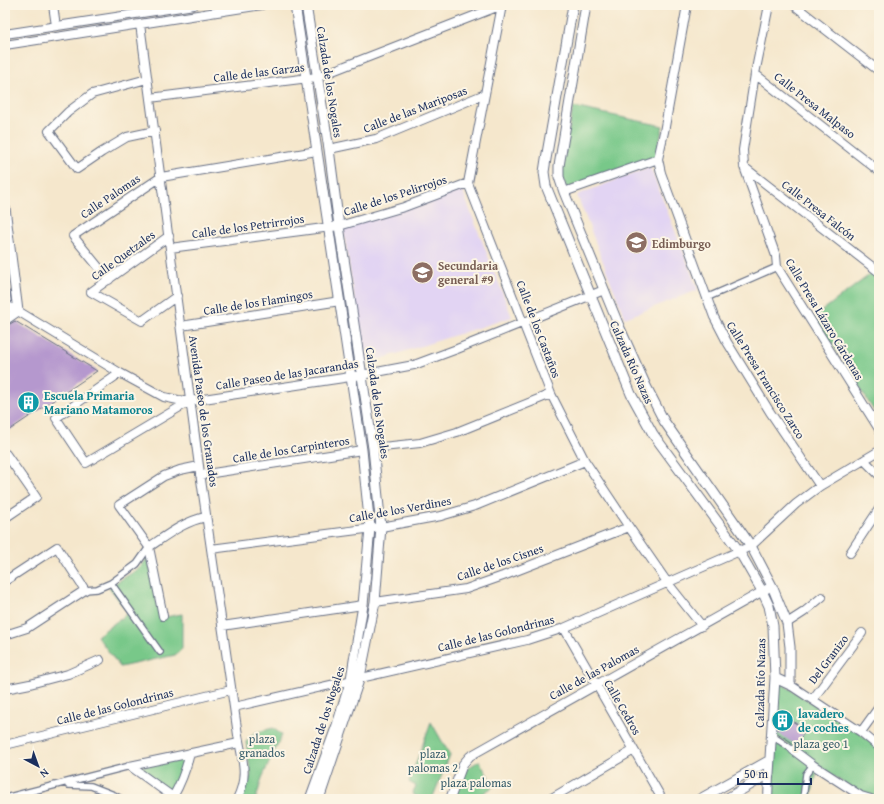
<svg xmlns="http://www.w3.org/2000/svg" width="884" height="804" font-family="'Gentium Book Plus',serif">
<rect width="100%" height="100%" fill="#fcf5e5"/>
<filter id="ink" filterUnits="userSpaceOnUse"><feTurbulence type="fractalNoise" baseFrequency=".025" numOctaves="2"/><feDisplacementMap in="SourceGraphic" scale="8" xChannelSelector="R" yChannelSelector="G"/><feConvolveMatrix kernelMatrix="1 2 1 2 8 2 1 2 1" color-interpolation-filters="sRGB"/></filter>
<filter id="wash" filterUnits="userSpaceOnUse"><feTurbulence type="fractalNoise" baseFrequency=".012" numOctaves="4" result="noise"/><feDisplacementMap in="SourceGraphic" scale="16" xChannelSelector="R" yChannelSelector="G"/><feGaussianBlur stdDeviation="0.9" result="paint"/><feColorMatrix in="noise" values="0 0 0 0 0 0 0 0 0 0 0 0 0 0 0 0 0 1.4 0 .05"/><feComposite in="paint" operator="in"/></filter>
<g filter="url(#wash)">
<rect width="100%" height="100%" fill="#f5e7cc"/>
<path fill="#e2d4f3" d="M650,167L698,290L625,318L577,195Z
M462,190L512,317L365,364L343,227Z"/>
<path fill="#78c889" stroke="#4a7c74" d="M573,107L663,126L656,157L566,189L561,172Z
M872,273L879,278V419L815,316Z
M148,557L160,618L182,614V649L175,655L120,667L97,636L128,613L109,587L140,568Z
M776,680L860,733L879,750V799L861,795L773,734Z
M431,722L450,755L432,799H423L412,794L416,786L409,782Z
M273,728L282,735L262,778L256,799H241L251,775L246,742L254,733Z
M776,739L818,770L810,799H771Z
M188,755L172,794L137,767Z
M479,761L494,786L475,799H454L466,769Z"/>
<g id="blocks">
<path fill="#b598ce" d="M15,321L97,371L5,433V327Z
M775,710L806,730L796,745L774,731Z"/>
</g>
</g>
<g filter="url(#ink)">
<use href="#blocks" fill-opacity="0" stroke="#676f84" stroke-width="1"/>
<g fill="none" stroke-linecap="round" stroke-linejoin="round">
<defs>
<path id="pedestrian" d="M706,298L777,267
M111,583L160,652
M85,590L97,589L111,583L137,564L149,547
M771,735L793,750
M68,785L91,786L114,795L121,799
M5,798L130,766
M803,799L806,774L813,765"/>
<path id="minor" d="M53,5L56,26
M502,5L468,183L551,394L585,461L629,527L667,582L702,626
M687,5L664,132L658,159L661,173L714,317L727,342L770,412L820,486
M769,5L755,74L743,150L744,167L776,256L777,267L879,429
M794,5L879,71
M140,24L199,466L238,735C242,760 249,775 237,799
M5,34L194,5
M5,45L262,5
M755,74L879,171
M147,79L92,94L68,112L49,131L77,169L102,152L127,137L155,131
M150,98L317,77L502,5
M329,149L376,139L485,94
M744,167L879,272
M564,192L658,159
M169,236L91,292L142,321L177,296
M170,248L339,226L404,207L468,183
M109,280L73,236L161,177L317,151
M7,306L18,311L120,373L164,397L178,400L190,401L350,377L414,365L457,349L604,290
M181,326L340,301
M120,373L56,418L86,463L190,401
M373,448L420,443L457,432L551,394
M5,455L6,454L36,497L5,518
M864,460L879,475
M200,475L362,450
M149,547C167,535 185,521 206,517
M211,549L381,527L441,516L475,506L585,461
M850,553L879,509
M5,581L57,547L85,590L27,628L5,635
M375,602L466,589L503,576L629,527
M163,616L149,547L119,505L164,476L180,470L199,466
M787,623L804,612L822,597
M222,626L363,605
M564,628L662,799
M790,685L861,732L879,747
M5,689L30,684L68,674L100,660
M813,699L862,633
M234,707L527,640L564,628L751,546L796,504L820,486L879,451
M861,732L879,707
M5,745L231,690
M793,750L813,765L861,796L871,799
M130,766L239,743
M130,766L173,797C181,783 186,770 190,753
M450,799L463,764L470,756L772,586
M550,799L634,750
M768,799L769,774"/>
<path id="tertiary" d="M295,5L362,450L370,528L363,605L351,679L337,725L310,799
M306,5L329,149L339,226L373,448L381,527L375,602L360,677L319,799
M573,5L546,159L544,172L546,186L631,394L653,434L739,551L762,591L769,606L773,626L775,678L769,774L726,799
M586,5L559,166V177L564,192L619,326L646,386L664,421L751,546L772,586L787,623L790,647V685L775,678
M5,208L18,311L5,320
M5,294L7,306L5,307
M700,799L770,760"/>
</defs>
<use href="#pedestrian" stroke="#676f84" stroke-width="8"/>
<use href="#minor" stroke="#676f84" stroke-width="10"/>
<use href="#tertiary" stroke="#676f84" stroke-width="11"/>
<use href="#pedestrian" stroke="#fff" stroke-width="5.5"/>
<use href="#minor" stroke="#fff" stroke-width="8"/>
<use href="#tertiary" stroke="#fff" stroke-width="9"/>
</g>
</g>
<defs>
<symbol id="school-disc" viewBox="-11 -11 22 22"><circle r="9.5" fill="#8d6e63" stroke="#fcf5e5"/><path d="M0-5L7-2L0 1L-7-2ZM-4 1L0 2.5L4 1V4Q0 6-4 4Z" fill="#fff"/></symbol>
<symbol id="building-disc" viewBox="-11 -11 22 22"><circle r="9.5" fill="#0f9aa8" stroke="#fcf5e5"/><path d="M-4-6H4V6H1V3H-1V6H-4ZM-2.5-4.3h1.7v1.8h-1.7ZM.8-4.3h1.7v1.8H.8ZM-2.5-1h1.7V.8h-1.7ZM.8-1h1.7V.8H.8Z" fill="#fff"/></symbol>
</defs>
<g fill-rule="evenodd">
<use href="#school-disc" x="624" y="230" width="25" height="25"/>
<use href="#school-disc" x="410" y="260" width="25" height="25"/>
<use href="#building-disc" x="16" y="390" width="25" height="25"/>
<use href="#building-disc" x="770" y="708" width="25" height="25"/>
</g>
<g text-anchor="middle" dominant-baseline="central" stroke-width="4" stroke-linejoin="round" paint-order="stroke">
<g font-size="12" fill="#1b2f5e" stroke="#fcf5e5">
<text transform="translate(259 72) rotate(-7)">Calle de las Garzas</text>
<text transform="translate(330 82) rotate(81)">Calzada de los Nogales</text>
<text transform="translate(815 105) rotate(38)">Calle Presa Malpaso</text>
<text transform="translate(415 109) rotate(-21)">Calle de las Mariposas</text>
<text transform="translate(395 195) rotate(-18)">Calle de los Pelirrojos</text>
<text transform="translate(110 196) rotate(-34)">Calle Palomas</text>
<text transform="translate(819 210) rotate(38)">Calle Presa Falcón</text>
<text transform="translate(248 226) rotate(-8)">Calle de los Petrirrojos</text>
<text transform="translate(123 255) rotate(-36)">Calle Quetzales</text>
<text transform="translate(258 302) rotate(-9)">Calle de los Flamingos</text>
<text transform="translate(825 319) rotate(59)">Calle Presa Lázaro Cárdenas</text>
<text transform="translate(539 329) rotate(69)">Calle de los Castaños</text>
<text transform="translate(632 362) rotate(66)">Calzada Río Nazas</text>
<text transform="translate(287 374) rotate(-9)">Calle Paseo de las Jacarandas</text>
<text transform="translate(766 380) rotate(58)">Calle Presa Francisco Zarco</text>
<text transform="translate(378 403) rotate(82)">Calzada de los Nogales</text>
<text transform="translate(204 411) rotate(82)">Avenida Paseo de los Granados</text>
<text transform="translate(291 449) rotate(-9)">Calle de los Carpinteros</text>
<text transform="translate(400 509) rotate(-10)">Calle de los Verdines</text>
<text transform="translate(500 562) rotate(-19)">Calle de los Cisnes</text>
<text transform="translate(496 633) rotate(-14)">Calle de las Golondrinas</text>
<text transform="translate(828 659) rotate(-53)">Del Granizo</text>
<text transform="translate(594 672) rotate(-29)">Calle de las Palomas</text>
<text transform="translate(760 683) rotate(-89)">Calzada Río Nazas</text>
<text transform="translate(115 706) rotate(-14)">Calle de las Golondrinas</text>
<text transform="translate(623 707) rotate(60)">Calle Cedros</text>
<text transform="translate(323 720) rotate(-72)">Calzada de los Nogales</text>
</g>
<g font-size="12" font-weight="bold" fill="#785e54" stroke="#fcf5e5" text-anchor="start">
<text x="652" y="243">Edimburgo</text>
<text x="438" y="265">Secundaria<tspan x="438" dy="14">general #9</tspan></text>
</g>
<g font-size="12" font-weight="bold" fill="#0d838f" stroke="#fcf5e5" text-anchor="start">
<text x="44" y="395">Escuela Primaria<tspan x="44" dy="14">Mariano Matamoros</tspan></text>
<text x="798" y="713">lavadero<tspan x="798" dy="14">de coches</tspan></text>
</g>
<g font-size="12" fill="#375d6b" stroke="#fcf5e5">
<text x="262" y="738">plaza<tspan x="262" dy="14">granados</tspan></text>
<text x="821" y="743">plaza geo 1</text>
<text x="433" y="753">plaza<tspan x="433" dy="14">palomas 2</tspan></text>
<text x="476" y="782">plaza palomas</text>
</g>
</g>
<rect width="884" height="804" fill="none" stroke="#fcf5e5" stroke-width="20"/>
<g transform="translate(38 766) rotate(139)" stroke="#fcf5e5" stroke-width="3" paint-order="stroke">
<path d="M0-3L7 15L0 10L-7 15Z" fill="#1b2f5e"/>
<text y="-6" font-size="11" font-weight="bold" text-anchor="middle" fill="#1b2f5e">N</text>
</g>
<path d="M738 778v6h73v-6" fill="none" stroke="#1b2f5e" stroke-width="2"/>
<text x="744" y="778" font-size="12" fill="#1b2f5e" stroke="#fcf5e5" stroke-width="3" paint-order="stroke">50 m</text>
</svg>
